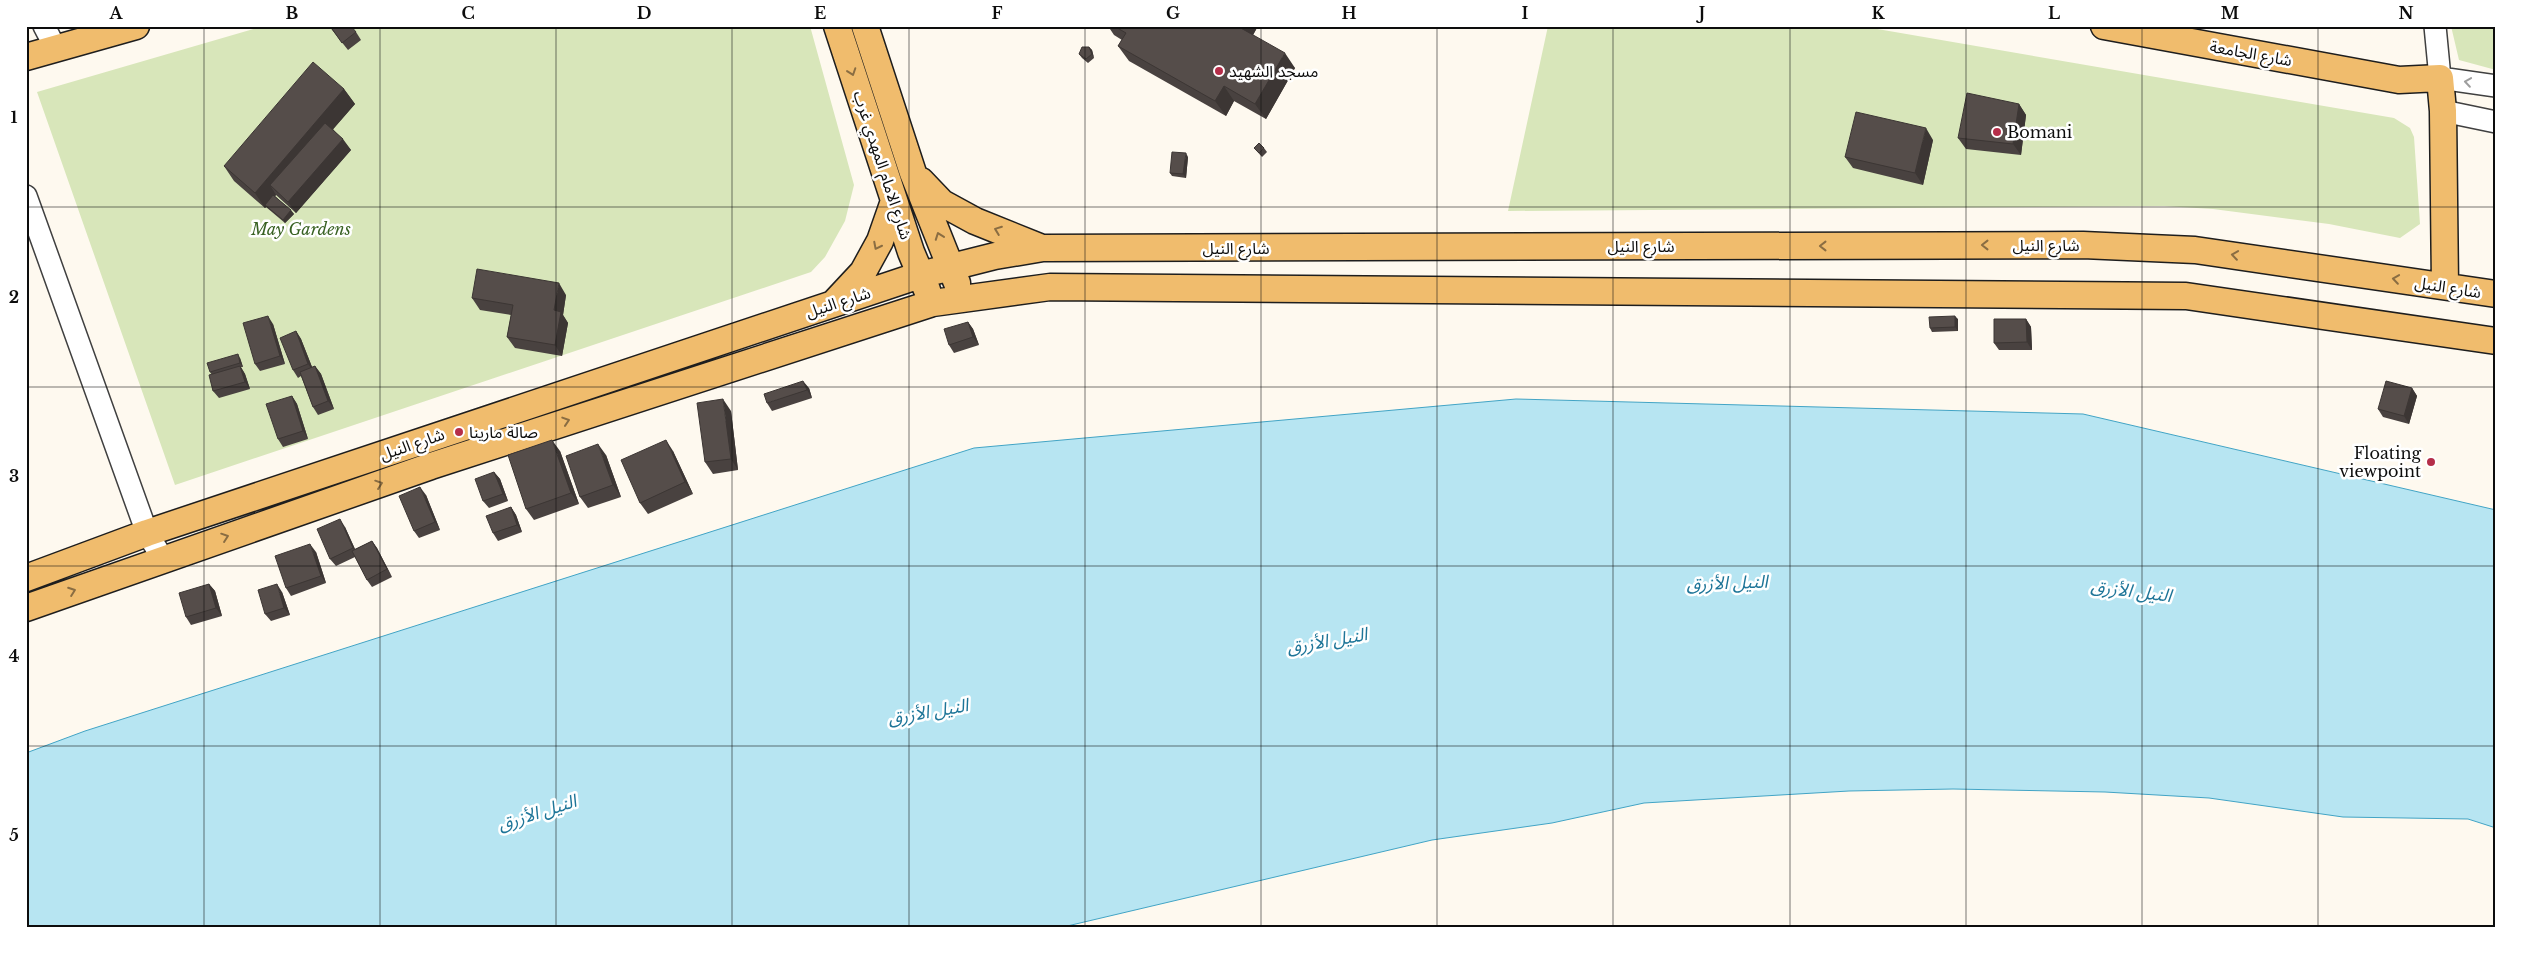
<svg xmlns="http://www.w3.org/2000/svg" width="2522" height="953" font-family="'Libre Baskerville','Noto Sans Arabic',serif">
<rect width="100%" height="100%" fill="#fef9ef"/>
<path fill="#d8e6ba" d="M264,26H810L854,185L845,221L825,257L811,272L175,485L37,92Z
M1548,26H1860L2394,118L2410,128L2414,137L2420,224L2400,238L2329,224L2213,209L2164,206L1508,211Z
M2451,26H2496V70L2459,60Z"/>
<path fill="#b7e5f2" stroke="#42a4c5" d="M1516,399L2083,414L2496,510V828L2468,819L2343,817L2209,798L2105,792L1953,789L1849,791L1644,803L1552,823L1432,840L1063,927H26V753L85,731L974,448Z"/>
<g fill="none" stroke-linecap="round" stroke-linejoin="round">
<defs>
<path id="minor" d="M44,26L56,49
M2435,26L2440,78L2496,86
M2443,111L2496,122
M26,196L147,533L163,559"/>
<path id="major" d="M837,26L911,252L927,290
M865,26L913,173L957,283
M2104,26L2399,80L2440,78L2443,111L2445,286
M26,57L136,26
M921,181L942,203L975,221L1042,248
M835,302L863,272L880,241L894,201
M26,578L147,533L920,275L995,256L1043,248L2083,245L2195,250L2496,294
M26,608L431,466L933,303L1050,287L2186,296L2496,341"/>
</defs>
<use href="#minor" stroke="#404040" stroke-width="24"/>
<use href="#major" stroke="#1e1e1e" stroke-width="29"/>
<use href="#minor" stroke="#fff" stroke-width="21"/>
<use href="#major" stroke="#f0bc6d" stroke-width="26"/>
</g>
<path fill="#494240" d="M329,26L356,32L361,40L348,50Z
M1108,26H1258L1253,35L1295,68L1266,119L1234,101L1226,116L1129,61L1118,46L1122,40L1114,35Z
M1089,47L1092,50L1094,58L1088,63L1082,58L1079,54Z
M344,89L355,104L333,129L351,150L296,213L276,195L275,196L294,214L285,223L266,207L265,208L234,181L224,166Z
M2019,104L2026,115L2021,155L1966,149L1958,138Z
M1933,140L1923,185L1853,168L1845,157Z
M1254,148H1264L1267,152L1262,157Z
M1188,157L1186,178L1172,176L1170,173Z
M566,295L563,315L568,323L562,356L515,348L507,337L511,315L480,310L472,298Z
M1958,319V331L1932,332L1930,328Z
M2026,319L2031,327L2032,350H1999L1994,343Z
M968,322L973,329L979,345L954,353L949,345Z
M273,324L285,364L260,371L255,364Z
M296,331L301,339L312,367L315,366L321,374L334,409L318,415L313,407L301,376L298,378L293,370Z
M240,358L243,367H241L245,374L250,389L219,398L213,391L212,375L210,372Z
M809,388L812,398L772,411L767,403Z
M2412,388L2417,396L2409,424L2383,417L2378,409Z
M292,396L297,404L308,439L283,447L278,439Z
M731,411L738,470L713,474L705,462Z
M560,451L579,504L534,520L526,509Z
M673,451L693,494L648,514L640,503Z
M606,455L621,497L588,508L580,497Z
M494,472L500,479L508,501L489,508L483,501Z
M426,495L440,530L419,538L414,531Z
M511,507L516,515L522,532L498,541L493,533Z
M345,527L355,549L372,541L377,548L392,577L372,587L367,580L355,557L336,566L330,559Z
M316,552L326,583L291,596L286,588Z
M209,584L215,591L222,616L191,625L186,617Z
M282,592L290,615L271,621L265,614Z"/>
<path fill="#3c3634" d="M1240,26H1258L1249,42L1239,27Z
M1089,47L1092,50L1094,58L1092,54Z
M1285,53L1295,68L1266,119L1255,104Z
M1224,86L1234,101L1226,116L1215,101Z
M344,89L355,104L278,193L270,185L276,195L267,206L265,205L266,207L265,208L255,193Z
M2019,104L2026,115L2021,155L2013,144Z
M1926,128L1933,140L1923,185L1915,173Z
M343,139L351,150L296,213L288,202Z
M1186,153L1188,157L1186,178L1183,174Z
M291,210L294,214L285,223L283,220Z
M559,283L566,295L563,315L568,323L562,356L555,345L554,310Z
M268,316L273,324L285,364L280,356Z
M1955,316L1958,319V331L1955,327Z
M2026,319L2031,327L2032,350L2027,342Z
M968,322L973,329L979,345L973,337Z
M296,331L301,339L314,372L308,364Z
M238,354L240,358L243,367L240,363Z
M240,366L245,374L250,389L245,382Z
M315,366L321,374L334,409L328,401Z
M803,381L809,388L812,398L807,390Z
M2412,388L2417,396L2409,424L2404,416Z
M292,396L297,404L308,439L303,431Z
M723,399L731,411L738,470L731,459Z
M552,440L560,451L579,504L571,493Z
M666,440L673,451L693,494L685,482Z
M598,444L606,455L621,497L613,485Z
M494,472L500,479L508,501L503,494Z
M420,487L426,495L440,530L435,522Z
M511,507L516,515L522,532L517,525Z
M340,519L345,527L358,556L353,548Z
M372,541L377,548L392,577L387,569Z
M310,544L316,552L326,583L321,576Z
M209,584L215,591L222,616L216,608Z
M277,584L282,592L290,615L284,608Z"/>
<path fill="#554d4a" stroke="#3c3634" d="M330,26H351L356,32L342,43Z
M1114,26H1240L1239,27L1285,53L1255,104L1224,86L1215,101L1118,46L1126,33Z
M1082,47H1089L1092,54L1086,59L1079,54Z
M313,62L344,89L255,193L224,166Z
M1967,93L2019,104L2013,144L1958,138Z
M1856,112L1926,128L1915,173L1845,157Z
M325,123L343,139L288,202L270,185Z
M1259,143L1264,148L1259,153L1254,148Z
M1172,152L1186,153L1183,174L1170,173Z
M273,195L291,210L283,220L265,205Z
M477,269L559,283L554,310L561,312L555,345L507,337L513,305L472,298Z
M268,316L280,356L255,364L243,323Z
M1955,316V327L1930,328L1929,317Z
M1994,319H2026L2027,342L1994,343Z
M968,322L973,337L949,345L944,329Z
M296,331L308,364L293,370L280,338Z
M238,354L240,363L210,372L207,363Z
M240,366L245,382L213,391L209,375Z
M315,366L328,401L313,407L300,372Z
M803,381L807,390L767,403L764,394Z
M2386,381L2412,388L2404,416L2378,409Z
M292,396L303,431L278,439L266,404Z
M723,399L731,459L705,462L697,403Z
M552,440L571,493L526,509L508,455Z
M666,440L685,482L640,503L621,460Z
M598,444L613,485L580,497L566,456Z
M494,472L503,494L483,501L475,479Z
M420,487L435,522L414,531L399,496Z
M511,507L517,525L493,533L486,516Z
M340,519L353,548L330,559L317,529Z
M372,541L387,569L367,580L352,551Z
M310,544L321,576L286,588L275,556Z
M209,584L216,608L186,617L179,593Z
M277,584L284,608L265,614L258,590Z"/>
<defs><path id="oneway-chevron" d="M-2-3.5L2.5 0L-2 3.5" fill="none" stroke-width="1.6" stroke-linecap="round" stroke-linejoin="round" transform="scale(1.25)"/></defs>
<g stroke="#8a6d42">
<use href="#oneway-chevron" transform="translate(852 72) rotate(71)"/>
<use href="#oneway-chevron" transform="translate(998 230) rotate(-159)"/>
<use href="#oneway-chevron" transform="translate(939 236) rotate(-110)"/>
<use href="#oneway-chevron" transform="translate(1985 245) rotate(180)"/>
<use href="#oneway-chevron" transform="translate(877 246) rotate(117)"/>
<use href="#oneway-chevron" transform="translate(1823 246) rotate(180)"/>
<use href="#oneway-chevron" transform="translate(2235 255) rotate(-172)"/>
<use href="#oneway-chevron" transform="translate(2396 279) rotate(-172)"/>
<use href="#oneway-chevron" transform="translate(566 421) rotate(-18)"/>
<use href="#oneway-chevron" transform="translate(379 484) rotate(-19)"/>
<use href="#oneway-chevron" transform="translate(225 537) rotate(-19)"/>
<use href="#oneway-chevron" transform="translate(72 591) rotate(-20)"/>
</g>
<use stroke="#9e9e9e" href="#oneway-chevron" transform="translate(2468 82) rotate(-172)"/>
<path fill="none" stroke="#0d0d0d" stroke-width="1" stroke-opacity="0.55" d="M204,26V927M380,26V927M556,26V927M732,26V927M909,26V927M1085,26V927M1261,26V927M1437,26V927M1613,26V927M1790,26V927M1966,26V927M2142,26V927M2318,26V927M26,207H2496M26,387H2496M26,566H2496M26,746H2496"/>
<g fill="#b52e49" stroke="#fff" stroke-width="2">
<circle cx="1219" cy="71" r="5"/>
<circle cx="1997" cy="132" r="5"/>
<circle cx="459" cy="432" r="5"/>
<circle cx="2431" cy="462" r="5"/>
</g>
<g text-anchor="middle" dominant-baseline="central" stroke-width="5" stroke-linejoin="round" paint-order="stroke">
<g font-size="16" fill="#0d0d0d" stroke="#fff">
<text transform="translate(2251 53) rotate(10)">شارع الجامعة</text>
<text transform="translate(883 165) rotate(72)">شارع الامام المهدي غرب</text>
<text x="2046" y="245">شارع النيل</text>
<text x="1641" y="246">شارع النيل</text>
<text x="1236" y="248">شارع النيل</text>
<text transform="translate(2448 287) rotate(9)">شارع النيل</text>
<text transform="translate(838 302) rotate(-18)">شارع النيل</text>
<text transform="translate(412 444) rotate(-19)">شارع النيل</text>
</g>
<g font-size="16" fill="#0d0d0d" stroke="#fff" text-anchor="start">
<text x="1229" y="71">مسجد الشهيد</text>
<text x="2007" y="132">Bomani</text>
<text x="469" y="432">صالة مارينا</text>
<text x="2421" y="453" text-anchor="end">Floating<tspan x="2421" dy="18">viewpoint</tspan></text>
</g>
<g font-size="16" font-style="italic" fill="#386122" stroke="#fff">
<text x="301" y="229">May Gardens</text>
</g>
<g font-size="18" font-style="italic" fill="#1e7598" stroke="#fff">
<text transform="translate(1727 583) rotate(-2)">النيل الأزرق</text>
<text transform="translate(2131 591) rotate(7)">النيل الأزرق</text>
<text transform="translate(1327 641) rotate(-10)">النيل الأزرق</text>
<text transform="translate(928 712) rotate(-10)">النيل الأزرق</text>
<text transform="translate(537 813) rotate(-18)">النيل الأزرق</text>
</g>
</g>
<rect width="2522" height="953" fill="none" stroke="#ffffff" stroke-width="55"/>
<rect x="28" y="28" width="2466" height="898" fill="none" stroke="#0d0d0d" stroke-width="2"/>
<g font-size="16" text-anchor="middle" font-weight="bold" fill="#0d0d0d">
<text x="116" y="19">A</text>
<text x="292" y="19">B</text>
<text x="468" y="19">C</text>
<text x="644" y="19">D</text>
<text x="820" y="19">E</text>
<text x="997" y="19">F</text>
<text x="1173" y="19">G</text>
<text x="1349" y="19">H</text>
<text x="1525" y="19">I</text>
<text x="1702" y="19">J</text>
<text x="1878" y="19">K</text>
<text x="2054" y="19">L</text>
<text x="2230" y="19">M</text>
<text x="2406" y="19">N</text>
<text x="14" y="123">1</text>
<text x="14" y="303">2</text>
<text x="14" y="482">3</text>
<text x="14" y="662">4</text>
<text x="14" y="841">5</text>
</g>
</svg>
